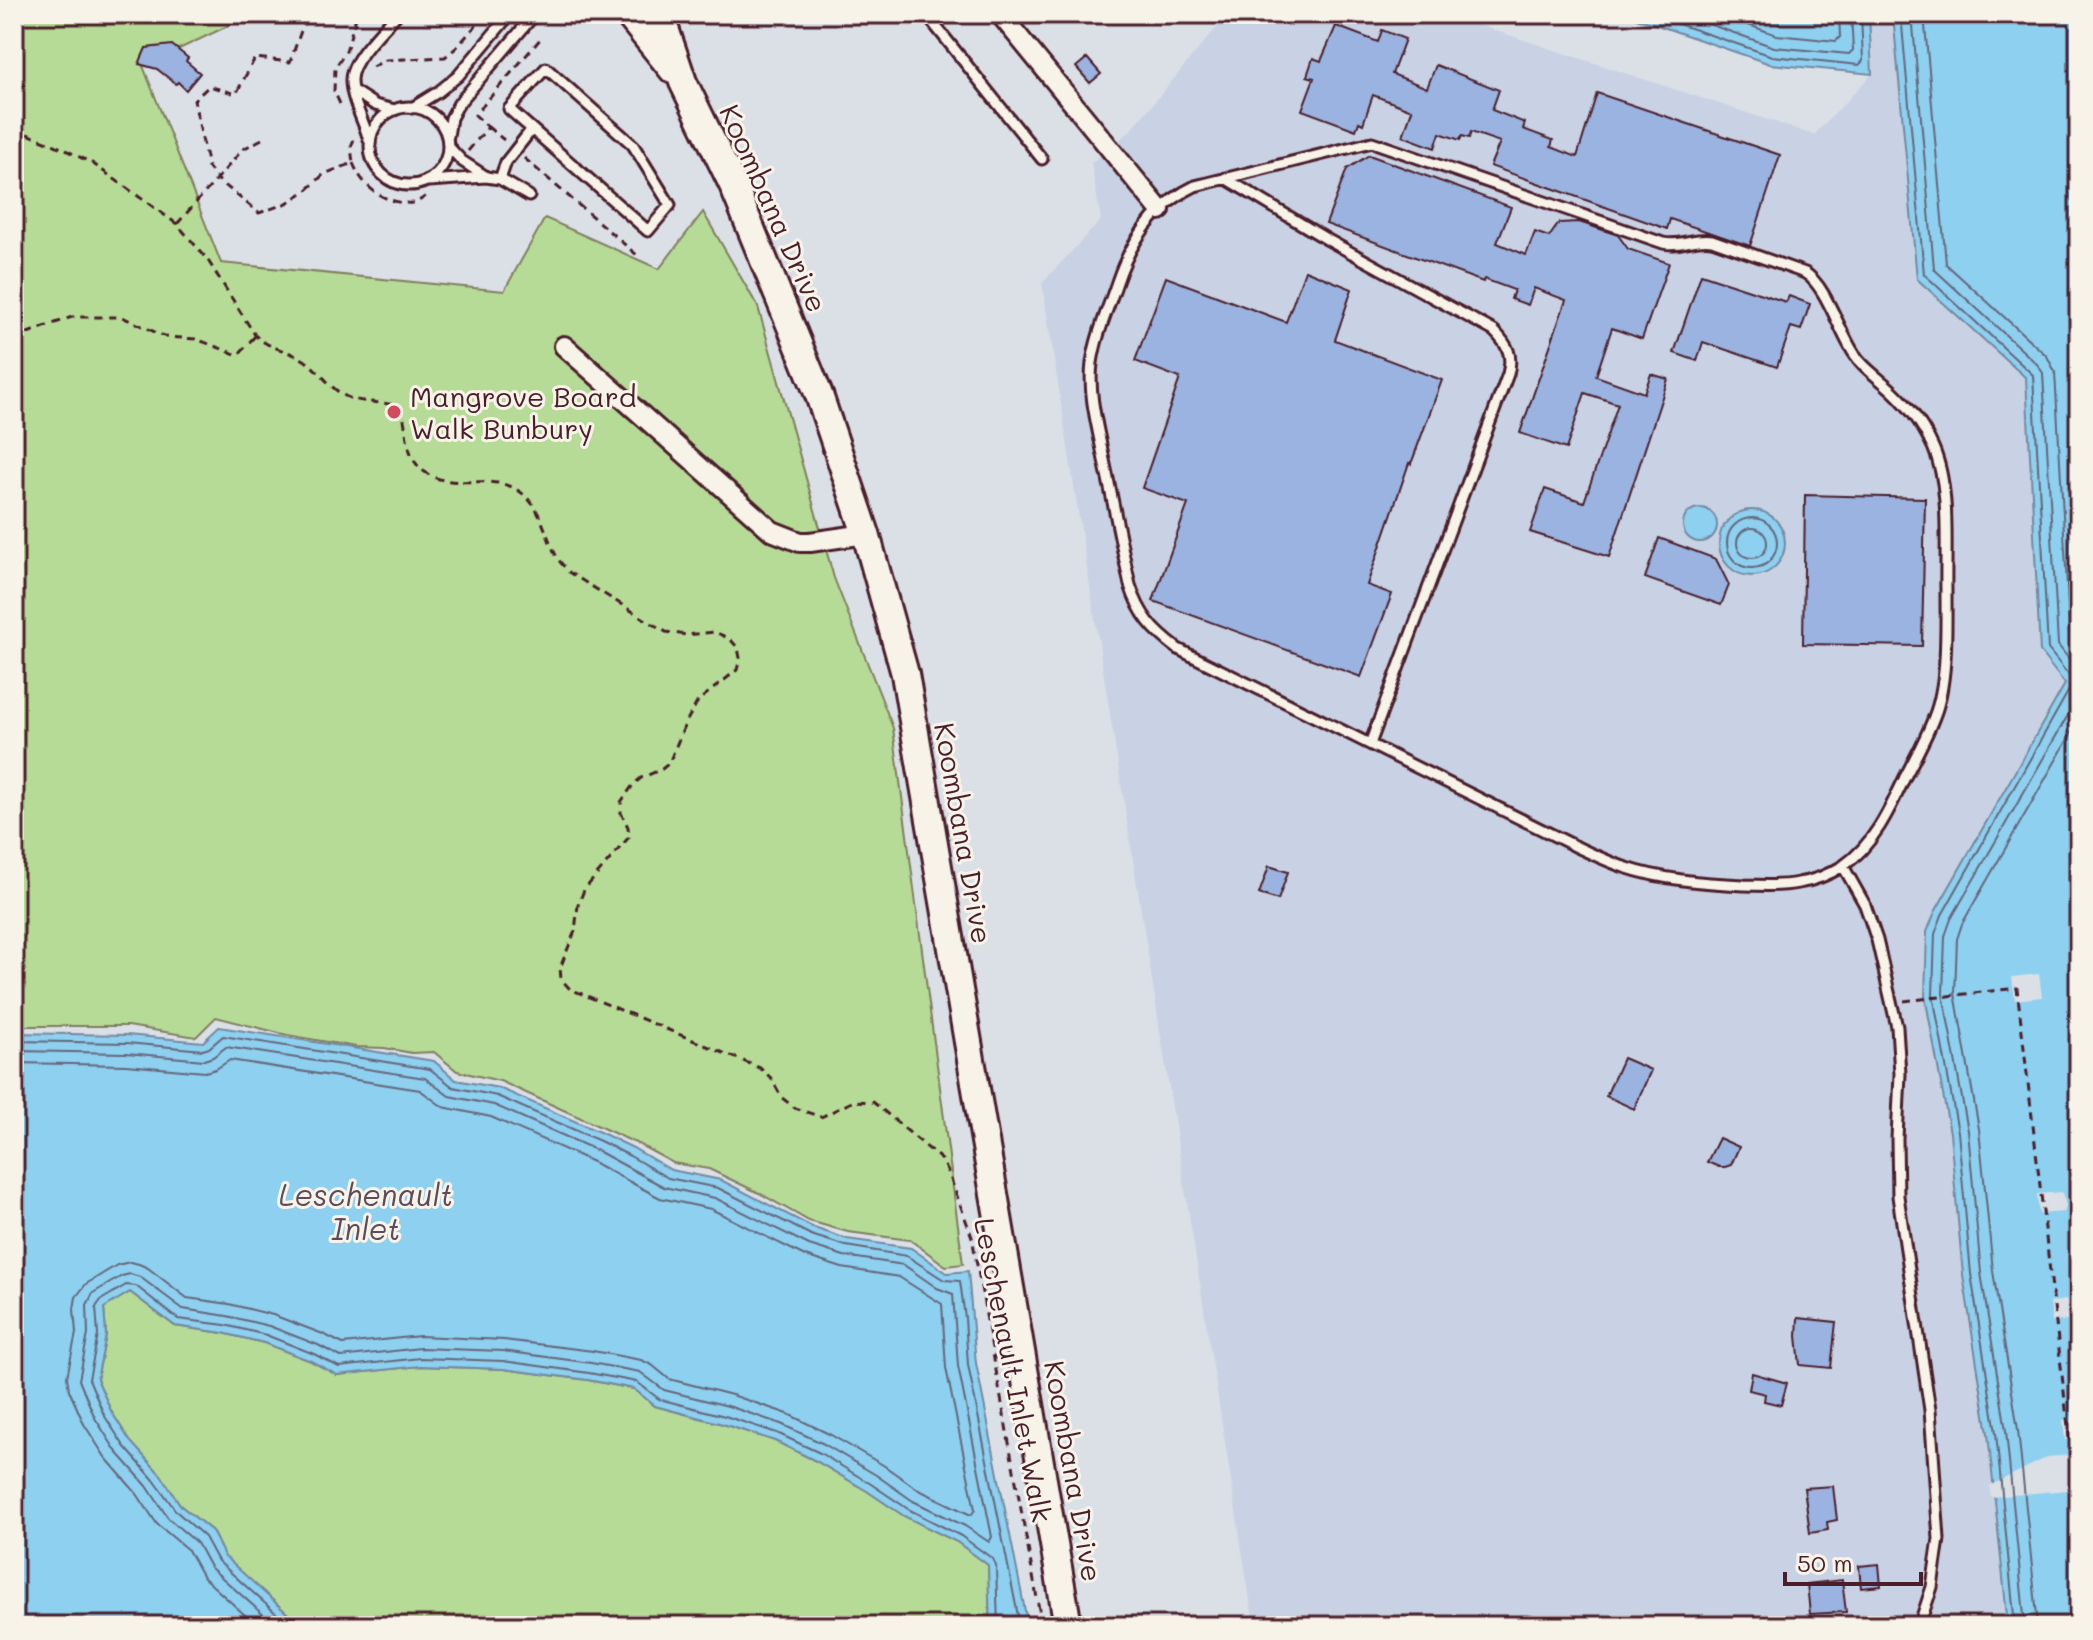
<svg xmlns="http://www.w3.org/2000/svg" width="2093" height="1640" font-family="Mali,sans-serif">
<rect width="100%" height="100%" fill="#dbe0e6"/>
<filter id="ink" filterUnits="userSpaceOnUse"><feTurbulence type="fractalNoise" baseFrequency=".0125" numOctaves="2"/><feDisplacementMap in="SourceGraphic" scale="16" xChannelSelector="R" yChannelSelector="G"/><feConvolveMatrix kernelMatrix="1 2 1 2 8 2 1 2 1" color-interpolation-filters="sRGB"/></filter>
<g filter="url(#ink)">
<path fill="#c8d2e4" d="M1228,14H1445L1814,135L1872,74L1869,14H1893L1917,279L2026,378L2040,652L2065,684L1935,912L1927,933L1925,996L1950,1133L1963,1275L1988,1434L2008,1626H1254L1042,283L1101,220L1091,163L1130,131Z"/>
<path fill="#b6db96" stroke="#807d60" stroke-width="2" d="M14,14H253L143,66L221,263L504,291L545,218L659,269L703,212L758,307L834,578L893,728L963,1264L946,1266L910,1240L848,1232L809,1221L759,1193L709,1169L673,1163L640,1145L500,1081L457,1071L434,1052L412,1053L384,1048L356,1047L287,1035L216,1017L196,1037L128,1026H14Z
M130,1292L175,1326L223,1333L264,1343L311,1361L337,1375L420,1366L503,1369L588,1380L634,1389L655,1406L723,1424L775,1441L816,1461L867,1491L904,1516L957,1542L988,1565L990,1626H301L224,1556L212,1531L181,1506L161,1475L130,1441L111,1411L97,1379L106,1335L104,1307Z"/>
<path fill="#8ed0f0" stroke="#7389a1" stroke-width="2" d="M1625,14H1869L1872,74L1770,64Z
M1893,14H2079V1626H2008L1988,1434L1963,1275L1950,1133L1925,996L1927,932L1935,912L2065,684L2040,652L2026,378L1917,279Z
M1683 525a17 17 0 1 1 34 0a17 17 0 1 1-34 0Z
M1719 543a33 33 0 1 1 66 0a33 33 0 1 1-66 0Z
M219,1027L434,1061L456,1080L499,1088L604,1134L633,1148L671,1170L721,1180L814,1228L847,1239L911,1248L947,1273L968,1271L976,1363L1028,1626H990L988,1565L957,1542L904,1516L867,1491L816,1461L775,1441L723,1424L655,1406L634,1389L588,1380L503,1369L420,1366L337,1375L311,1361L264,1343L223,1333L175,1326L130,1292L104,1308L106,1335L97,1379L111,1411L130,1441L161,1475L181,1506L212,1531L224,1556L301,1626H14V1033L127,1035L203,1042Z"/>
<path fill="#dbe0e6" d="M2039,974L2042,997L2015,1000L2012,977Z
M2062,1192L2066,1206L2064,1212L2039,1214L2037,1194Z
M2075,1299L2079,1313L2077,1319L2052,1322L2050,1302Z
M2079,1419V1438L2065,1440L2063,1420Z
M2079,1454V1489L1991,1497L1989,1486L2048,1457Z"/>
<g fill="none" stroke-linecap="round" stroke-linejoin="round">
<path stroke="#65667a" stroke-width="2" d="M1649,14L1772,56L1859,65L1863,61L1861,14
M1680,14L1774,47L1849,54L1853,50L1851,14
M1717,14L1777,35L1836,41L1840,37L1839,14
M1901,14L1924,274L2033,375L2048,649L2071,678L2073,683L1942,915L1935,934L1933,995L1958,1132L1971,1274L1996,1433L2015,1626
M1912,14L1934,269L2037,364L2043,373L2058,645L2079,672
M1924,14L1946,264L2047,356L2055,372L2070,640L2079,653
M1727 543a25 25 0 1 1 50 0a25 25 0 1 1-50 0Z
M1737 543a15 15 0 1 1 30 0a15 15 0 1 1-30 0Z
M14,1041L127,1043L203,1050L209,1048L223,1036L430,1069L453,1087L497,1096L600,1141L630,1156L668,1178L718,1188L811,1235L846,1246L907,1256L944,1280L960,1281L965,1318L968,1365L1020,1626
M14,1051L126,1053L204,1060L213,1057L226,1047L425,1078L449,1096L494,1105L596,1150L664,1187L715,1198L809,1245L844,1256L904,1265L937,1288L953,1294L958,1366L992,1537L989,1542L965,1526L913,1501L876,1475L824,1444L781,1424L728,1406L664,1390L640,1372L591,1363L503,1351L420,1348L341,1357L318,1345L269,1326L227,1316L183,1309L140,1277L130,1274L122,1276L93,1293L87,1305L88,1334L79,1380L95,1418L116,1451L147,1486L168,1518L197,1543L210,1567L276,1626
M14,1063L126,1065L205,1072L216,1069L230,1060L420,1090L443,1107L491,1117L591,1161L660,1198L711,1209L805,1256L842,1268L899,1277L942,1304L946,1368L975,1510L971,1515L919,1490L883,1465L831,1435L788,1414L732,1395L669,1379L652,1365L641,1360L593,1351L504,1340L420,1336L343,1344L323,1334L273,1315L229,1304L187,1298L148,1268L139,1264L130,1262L117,1265L86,1284L76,1297L74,1309L76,1333L67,1377L69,1390L84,1424L105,1457L137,1494L157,1524L188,1550L203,1577L257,1626
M290,1626L218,1561L205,1537L176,1511L154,1480L124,1446L104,1415L89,1379L98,1335L96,1307L101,1300L126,1285L136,1286L178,1319L225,1325L266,1335L314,1354L339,1367L420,1358L503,1361L589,1373L637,1382L659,1399L725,1416L777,1433L820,1453L871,1484L908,1509L961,1536L993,1559L996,1566L998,1626
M2025,1626L2006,1431L1981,1273L1968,1131L1943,994L1945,936L1951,919L2079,696
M2038,1626L2018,1430L1993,1271L1979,1129L1955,993L1957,939L1962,924L2079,720"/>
</g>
<path fill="#9ab3e0" stroke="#4a1f2b" stroke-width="2" d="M1336,26L1378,42L1382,30L1405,39L1392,74L1427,88L1436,65L1499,90L1492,110L1525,123L1523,129L1553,140L1551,147L1577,157L1597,93L1780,155L1750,246L1670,219L1667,229L1490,166L1500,142L1471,132L1469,138L1462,136L1460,140L1440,133L1435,148L1403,136L1412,110L1373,95L1363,124L1359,122L1356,130L1302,110L1314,78L1307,76L1313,58L1321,61Z
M172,45L188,58L186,61L200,73L186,90L178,82L176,84L157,69L139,64L146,48Z
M1087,58L1101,74L1090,83L1076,67Z
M1369,155L1511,207L1497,243L1526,255L1535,232L1549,237L1559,223L1579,222L1618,235L1628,249L1669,263L1642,339L1612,328L1596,376L1644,393L1651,374L1668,379L1609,557L1530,532L1545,489L1584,502L1618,404L1585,393L1566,449L1520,433L1566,300L1534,288L1528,305L1511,299L1514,290L1484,279L1483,282L1326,224L1347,169Z
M1305,270L1352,289L1335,340L1442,380L1411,464L1409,463L1367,585L1392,594L1361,677L1153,601L1188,504L1142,488L1180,378L1135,361L1166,277L1286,322Z
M1701,274L1786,302L1789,296L1810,304L1801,330L1791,327L1777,367L1703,342L1697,361L1674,353Z
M1805,495L1925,498L1922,646L1803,644Z
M1659,538L1716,559L1729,585L1721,605L1645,578Z
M1269,866L1288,872L1278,900L1259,894Z
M1623,1058L1651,1070L1634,1109L1606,1096Z
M1719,1138L1739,1147L1731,1165L1725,1167H1719L1707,1162Z
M1798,1318L1836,1322L1831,1368L1800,1365L1797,1336Z
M1752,1373L1787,1383L1781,1405L1764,1401L1765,1394L1749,1390Z
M1833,1486L1837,1520L1827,1522L1828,1530L1810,1533L1804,1488Z
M1879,1564L1881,1586L1861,1588L1859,1566Z
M1842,1580L1846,1612L1810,1614L1807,1584Z"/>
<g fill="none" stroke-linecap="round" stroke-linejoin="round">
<defs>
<path id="service" d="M926,14L1042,159
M546,68L633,145L670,205L648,231L509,109Z
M355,92L375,105L395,110
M370 146a39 39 0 1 1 78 0a39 39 0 1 1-78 0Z
M412,108L438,92L458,76L510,14
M448,136L451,118L459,103L535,14
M369,140C364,121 351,100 351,80C351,59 384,29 397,14
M1372,142L1663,243C1680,247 1695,237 1712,240L1805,273C1826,285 1840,334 1855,355C1863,367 1875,375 1885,384C1905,401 1922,423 1933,447C1951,487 1945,547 1946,591C1946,628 1948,683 1934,717C1926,738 1915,758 1905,777C1890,809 1873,846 1843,866C1830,874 1813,881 1798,883C1780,887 1761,885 1744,885C1704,883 1662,880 1624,867C1609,862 1594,855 1579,848L1178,649C1153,630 1140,616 1130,585C1121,543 1113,501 1104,460C1098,428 1088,395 1092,363C1096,335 1108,309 1117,282C1131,241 1155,205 1195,186Z
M448,146L462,161L485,176
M1225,178L1328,240L1494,331C1508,345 1513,355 1508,374L1370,744
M500,179L506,162L532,129
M429,181L486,177L500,179L529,196
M1843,866L1865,905L1877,940L1897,1027L1900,1074L1897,1139L1898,1196L1930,1410L1939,1539L1932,1587L1919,1626"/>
<path id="minor" d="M1000,14L1160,210
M564,346L772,531L800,542H810L866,534"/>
<path id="secondary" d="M628,14L673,70
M660,14L683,82L733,185L819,395L866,534L905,674L1068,1626"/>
</defs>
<use href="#service" stroke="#4a1f2b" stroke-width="15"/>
<use href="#minor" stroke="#4a1f2b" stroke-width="24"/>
<use href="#secondary" stroke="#4a1f2b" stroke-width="32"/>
<path stroke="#4a1f2b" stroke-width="3" stroke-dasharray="8 6" stroke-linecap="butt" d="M372,67L386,60L445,57L456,48L486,14
M340,104L334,91L335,68L346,51L357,14
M488,127L504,140
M14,129L51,143L92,163L177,224L207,259L255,335C268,348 283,349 299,357C317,366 328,387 345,396C360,404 389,401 398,407C409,416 402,451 420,468C446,494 490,471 519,491C542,506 545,537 558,559C561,564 566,568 570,573L666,632L687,635L715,632L730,639L738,648L740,658L737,670L698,701L686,722L669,763L662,769L641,778L633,785L621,802V813L628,827L629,837L584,890L578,905L575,931L560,968L561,979L570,989L760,1068L771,1078L782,1098L795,1108L821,1117L854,1101L873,1102L942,1160L949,1174L972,1237L1042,1626
M262,139L243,149L217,179L208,167L194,100L209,86L236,94L255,58L290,62L307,14
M468,151L488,127L475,115L542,37
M524,158L638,256
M353,163C364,190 387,205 416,203L429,194
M177,224L217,179L259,213L287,203L307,190L324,174L353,163L351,147L354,139
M14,338L72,317H122L166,337L196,339L238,355L255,336
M1904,1001L2017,988L2079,1521"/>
<use href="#service" stroke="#f7f3e8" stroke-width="9"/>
<use href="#minor" stroke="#f7f3e8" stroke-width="18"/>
<use href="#secondary" stroke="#f7f3e8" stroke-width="26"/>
</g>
</g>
<circle fill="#d1495b" stroke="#f7f3e8" stroke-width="3" cx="394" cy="412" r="8"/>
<g text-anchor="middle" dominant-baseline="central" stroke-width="6" stroke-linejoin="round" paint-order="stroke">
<g font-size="28" fill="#4a1f2b" stroke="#f7f3e8">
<text transform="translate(774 208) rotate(66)">Koombana Drive</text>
<text transform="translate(964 833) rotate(80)">Koombana Drive</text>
<text transform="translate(1014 1370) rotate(79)">Leschenault Inlet Walk</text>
<text transform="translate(1074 1471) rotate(80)">Koombana Drive</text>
</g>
<g font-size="28" fill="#4a1f2b" stroke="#f7f3e8" text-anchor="start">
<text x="410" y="396">Mangrove Board<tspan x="410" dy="32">Walk Bunbury</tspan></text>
</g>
<g font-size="30" font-style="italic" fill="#5b4b5c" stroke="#f7f3e8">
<text x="366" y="1194">Leschenault<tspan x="366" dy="34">Inlet</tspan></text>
</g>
</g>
<rect width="2093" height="1640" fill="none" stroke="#f7f3e8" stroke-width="48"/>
<rect x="24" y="24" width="2045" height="1592" fill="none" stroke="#4a1f2b" stroke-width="3" filter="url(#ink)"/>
<path d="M1785 1572v12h136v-12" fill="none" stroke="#4a1f2b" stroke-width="4"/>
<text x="1797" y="1572" font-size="24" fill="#4a1f2b" stroke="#f7f3e8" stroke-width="6" paint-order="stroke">50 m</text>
</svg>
